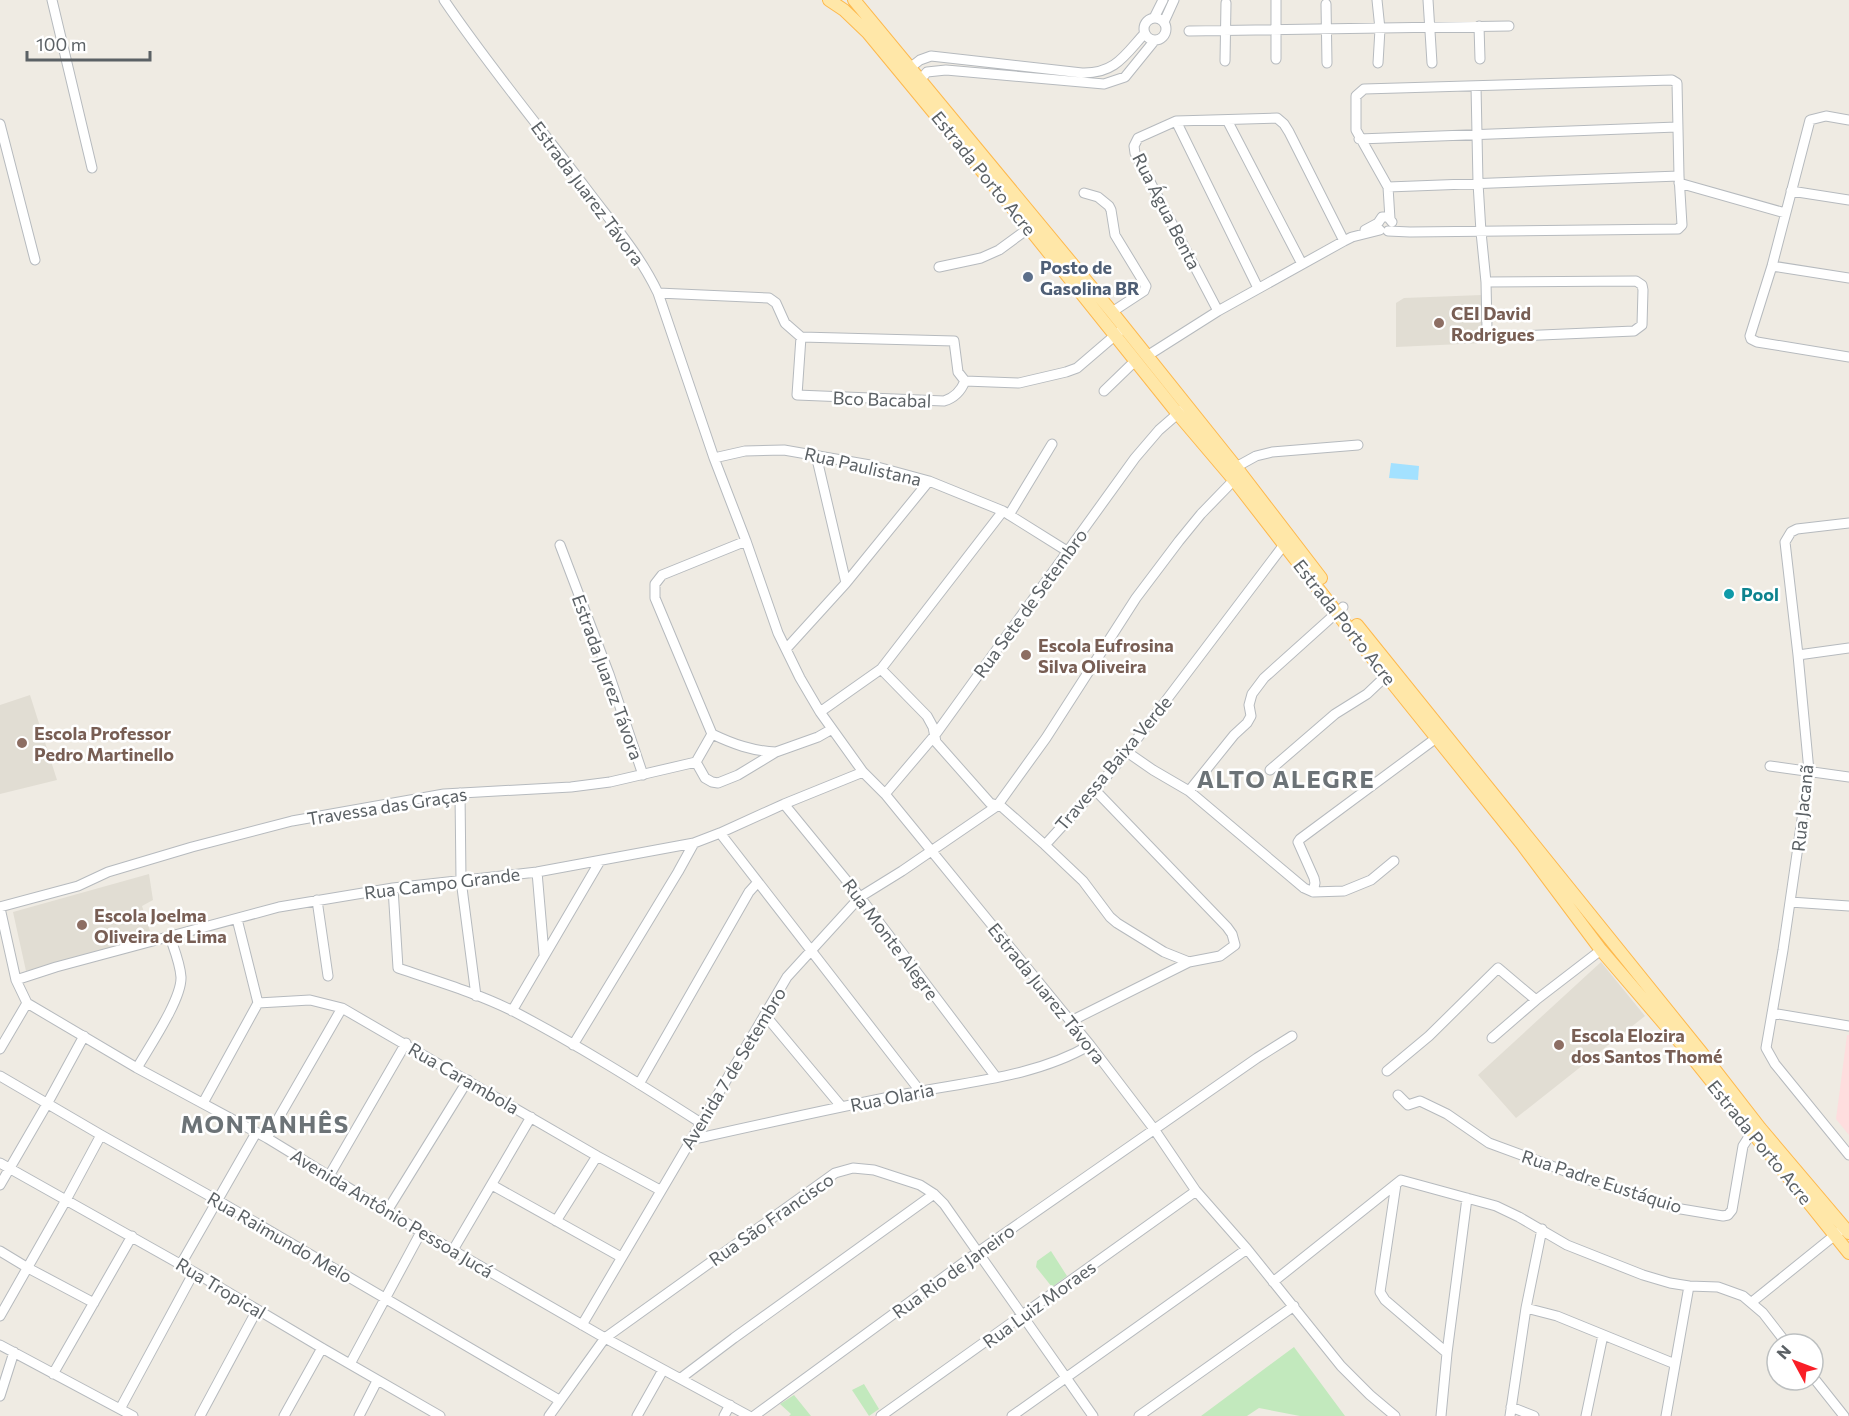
<svg xmlns="http://www.w3.org/2000/svg" width="1849" height="1416" font-family="Commissioner,sans-serif">
<rect width="100%" height="100%" fill="#efebe3"/>
<path fill="#e1ddd3" d="M1482,295L1483,343L1396,347V303L1404,298Z
M30,695L57,780L0,794V705Z
M149,874L153,900L142,906L152,937L26,971L13,912Z
M1601,962L1645,1016L1516,1118L1478,1075Z"/>
<path fill="#feddde" d="M1847,1035H1849V1135L1836,1119Z"/>
<path fill="#c2e9bd" d="M1051,1251L1067,1276L1052,1287L1036,1267L1037,1261Z
M1294,1347L1345,1416H1300L1259,1408L1247,1416H1201Z
M864,1384L879,1409L869,1416L852,1390Z
M794,1395L811,1416H789L791,1414L780,1404Z"/>
<path fill="#a3e1ff" d="M1391,463L1419,466L1418,480L1389,478Z"/>
<g fill="none" stroke-linecap="round" stroke-linejoin="round">
<defs>
<path id="minor" d="M52,0L92,168
M444,0C488,65 538,125 585,187C611,222 639,253 658,293L714,458L746,541L778,633L800,678L820,712L863,772L885,794L1090,1045L1154,1129L1196,1191L1247,1249L1341,1366L1370,1395L1395,1416
M1276,0V59
M1377,0L1380,29L1378,63
M1428,0L1432,63
M1326,4L1327,63
M1154,18L1163,0
M1144 29a11 11 0 1 1 22 0a11 11 0 1 1-22 0Z
M1164,22L1174,0
M1479,26L1480,59
M1189,31L1509,26
M1225,61L1226,3
M911,67L920,60L931,56L1082,73C1115,74 1125,55 1145,33
M921,79L927,72L946,70L1104,84L1125,77L1155,40
M1476,86L1478,183L1481,232L1486,282L1487,329L1489,333L1495,337L1634,331L1642,325L1643,290L1642,285L1636,281L1486,282
M1227,120L1302,264
M1849,120L1826,116L1810,120L1772,266L1750,336L1751,339L1757,342L1849,357
M1176,121L1258,288
M0,124L35,260
M1359,139L1677,127
M1679,183L1785,213
M1388,187L1679,176
M1791,191L1849,200
M1084,193L1098,197L1109,206L1111,210L1115,235L1146,286L1144,291L1112,312
M1365,230L1378,223L1382,217H1388L1392,222
M1388,231L1410,232L1678,229L1682,225L1679,176L1677,83L1672,80L1364,89L1356,96V130L1388,187L1390,219
M1772,266L1849,278
M939,267L981,258L999,250L1029,228
M658,293L769,298L776,303L785,323L801,337L954,341L958,372L965,381C961,391 954,398 944,401L797,395L801,337
M1218,311L1135,153L1134,146L1138,138L1176,121L1277,118L1284,124L1289,132L1344,241
M1147,356L1218,311L1344,241L1352,237L1380,230
M965,381L1019,383L1066,372L1077,368L1119,332
M1104,391L1135,361
M816,455L846,583
M714,458L745,451L784,450L870,465L929,481L1003,511L1067,551
M1236,467L1256,456L1272,452L1358,445
M1009,515L1052,444
M1849,523L1797,529L1791,532L1785,542L1798,655L1809,771L1783,950L1766,1048L1775,1064L1849,1155
M560,545L609,674L643,775
M786,649L846,583L929,481
M1798,655L1849,648
M881,669L927,716L933,727L936,742L990,803L1002,807L1045,845L1083,881L1110,917L1117,923L1164,952L1189,962
M820,712L881,669L1003,511
M712,734C733,744 752,751 776,752
M1127,752L1153,770L1189,791L1304,888L1313,892L1344,891L1371,880L1394,861
M696,762L712,734L655,598V584L662,575L746,541
M1770,766L1849,777
M1270,770L1335,714L1367,694L1387,675
M1189,791L1234,735L1247,723L1251,716L1249,705L1252,694L1264,678L1343,607
M460,793L461,880L476,996
M885,794L935,735L1135,458L1159,430L1182,410
M784,804L860,897L996,1077
M720,833L920,1091
M1045,845L1095,790L1127,752L1286,542
M537,872L544,954
M393,888L398,968C436,981 477,993 513,1011C578,1045 640,1084 701,1123
M1313,892L1315,883L1314,878L1298,842L1300,839L1439,736
M317,900L328,976
M1790,902L1849,906
M0,907L78,886L108,872L192,847L292,821L444,794L571,787L610,782L696,762L705,778L712,782L718,783L738,775L776,752L818,737L832,729
M0,908L16,980L27,1003L137,1068L267,1138L421,1232L605,1338L749,1416
M237,919L258,1003
M16,980L56,967L279,907L393,888L537,872L694,843L720,833L784,804L863,772
M258,1003L310,1000L342,1008L597,1156L660,1190
M512,1011L600,861
M1772,1013L1849,1026
M765,1015L841,1106
M1071,1021L1189,962L1220,956L1235,945L1232,934L1227,927L1095,790
M1492,1038L1536,1000L1601,950
M573,1045L678,872L694,843
M0,1049L27,1003
M137,1068C149,1047 182,999 181,977C180,963 174,949 170,937
M1387,1071L1429,1036L1498,968L1536,1000
M0,1076L101,1135L217,1200L559,1400
M639,1084L749,892L758,882
M1398,1095L1408,1105L1420,1101L1447,1114L1489,1143L1603,1185L1675,1208L1723,1216L1728,1215L1732,1210L1743,1146L1754,1129
M203,1103L258,1003
M267,1138L342,1008
M690,1140C762,1124 833,1108 905,1094C966,1082 1036,1077 1090,1045
M0,1163L194,1272L322,1348L440,1416
M329,1176L406,1043
M1396,1184L1380,1292L1385,1300L1447,1353
M0,1185L47,1104L84,1036
M492,1185L621,1257
M387,1211L468,1080
M556,1221L597,1156
M453,1250L531,1117
M0,1251L28,1268L94,1303
M181,1264L256,1133
M1273,1282L1401,1180L1496,1206L1519,1217L1567,1245L1643,1275L1670,1283L1689,1286L1718,1287L1743,1296L1763,1313L1787,1344
M1752,1302L1840,1231
M1526,1308L1557,1316L1675,1364
M0,1316L66,1200L101,1135
M582,1325L787,977L860,897L902,871L997,806L1046,738L1136,598L1179,541L1201,514L1234,480
M0,1345L133,1416
M350,1364L421,1232
M53,1374L132,1236
M1813,1377L1844,1416
M681,1378L734,1338L934,1194
M0,1396L14,1352
M1511,1407L1534,1416
M120,1409L194,1272
M200,1416L257,1310
M284,1416L322,1348
M359,1416L377,1381
M549,1416L605,1338L835,1173L853,1168L874,1170L920,1185L934,1194L944,1204L1093,1416
M637,1416L663,1370
M724,1416L730,1405
M754,1416L978,1252L1257,1058L1292,1036
M881,1416L1196,1191
M1012,1416L1247,1249
M1139,1416L1294,1306
M1441,1416L1447,1353L1467,1198
M1510,1416L1526,1308L1542,1229
M1586,1416L1603,1335
M1666,1416L1689,1286"/>
<path id="major" d="M829,0L844,10L868,33L1029,228L1178,414L1234,480L1361,644L1521,843L1601,950L1684,1047L1849,1253
M854,0L1112,312L1236,467L1321,578
M1357,625L1701,1052L1760,1128L1849,1233"/>
</defs>
<use href="#minor" stroke="#b6babe" stroke-width="11"/>
<use href="#major" stroke="#feb94d" stroke-width="14"/>
<use href="#minor" stroke="#fff" stroke-width="9"/>
<use href="#major" stroke="#ffe7a8" stroke-width="12"/>
</g>
<circle fill="#5c6f8a" stroke="#fff" stroke-width="2" cx="1028" cy="277" r="6"/>
<g fill="#8d6e63" stroke="#fff" stroke-width="2">
<circle cx="1439" cy="323" r="6"/>
<circle cx="1026" cy="655" r="6"/>
<circle cx="22" cy="743" r="6"/>
<circle cx="82" cy="925" r="6"/>
<circle cx="1559" cy="1045" r="6"/>
</g>
<circle fill="#0f9aa8" stroke="#fff" stroke-width="2" cx="1729" cy="594" r="6"/>
<g text-anchor="middle" dominant-baseline="central" stroke-width="5" stroke-linejoin="round" paint-order="stroke">
<g font-size="18" fill="#5b6165" stroke="#fff">
<text transform="translate(984 173) rotate(51)">Estrada Porto Acre</text>
<text transform="translate(588 193) rotate(53)">Estrada Juarez Távora</text>
<text transform="translate(1167 211) rotate(63)">Rua Água Benta</text>
<text transform="translate(882 399) rotate(2)">Bco Bacabal</text>
<text transform="translate(863 466) rotate(13)">Rua Paulistana</text>
<text transform="translate(1030 603) rotate(-54)">Rua Sete de Setembro</text>
<text transform="translate(1345 622) rotate(52)">Estrada Porto Acre</text>
<text transform="translate(608 677) rotate(70)">Estrada Juarez Távora</text>
<text transform="translate(1113 763) rotate(-50)">Travessa Baixa Verde</text>
<text transform="translate(387 806) rotate(-9)">Travessa das Graças</text>
<text transform="translate(1802 808) rotate(-84)">Rua Jacanã</text>
<text transform="translate(442 883) rotate(-7)">Rua Campo Grande</text>
<text transform="translate(891 939) rotate(53)">Rua Monte Alegre</text>
<text transform="translate(1047 993) rotate(51)">Estrada Juarez Távora</text>
<text transform="translate(733 1068) rotate(-59)">Avenida 7 de Setembro</text>
<text transform="translate(464 1078) rotate(30)">Rua Carambola</text>
<text transform="translate(892 1097) rotate(-11)">Rua Olaria</text>
<text transform="translate(1760 1142) rotate(51)">Estrada Porto Acre</text>
<text transform="translate(1602 1181) rotate(18)">Rua Padre Eustáquio</text>
<text transform="translate(392 1213) rotate(31)">Avenida Antônio Pessoa Jucá</text>
<text transform="translate(771 1219) rotate(-35)">Rua São Francisco</text>
<text transform="translate(280 1237) rotate(30)">Rua Raimundo Melo</text>
<text transform="translate(953 1271) rotate(-36)">Rua Rio de Janeiro</text>
<text transform="translate(221 1288) rotate(31)">Rua Tropical</text>
<text transform="translate(1039 1304) rotate(-36)">Rua Luiz Moraes</text>
</g>
<g font-size="18" font-weight="bold" fill="#4e5e75" stroke="#fff" text-anchor="start">
<text x="1040" y="267">Posto de<tspan x="1040" dy="21">Gasolina BR</tspan></text>
</g>
<g font-size="18" font-weight="bold" fill="#785e54" stroke="#fff" text-anchor="start">
<text x="1451" y="313">CEI David<tspan x="1451" dy="21">Rodrigues</tspan></text>
<text x="1038" y="645">Escola Eufrosina<tspan x="1038" dy="21">Silva Oliveira</tspan></text>
<text x="34" y="733">Escola Professor<tspan x="34" dy="21">Pedro Martinello</tspan></text>
<text x="94" y="915">Escola Joelma<tspan x="94" dy="21">Oliveira de Lima</tspan></text>
<text x="1571" y="1035">Escola Elozira<tspan x="1571" dy="21">dos Santos Thomé</tspan></text>
</g>
<g font-size="18" font-weight="bold" fill="#0d838f" stroke="#fff" text-anchor="start">
<text x="1741" y="594">Pool</text>
</g>
<g font-size="24" font-weight="bold" letter-spacing="1.5" fill="#6c7377" stroke="#fff">
<text x="1286" y="778">ALTO ALEGRE</text>
<text x="265" y="1123">MONTANHÊS</text>
</g>
</g>
<g transform="translate(1795 1362) rotate(311)"><circle r="28" fill="#ffffff" stroke="#bdc0c1" stroke-width="1.5"/>
<path d="M0-4.5L10 22L0 15L-10 22Z" fill="#f91f27"/>
<text y="-9" font-size="16" font-weight="bold" text-anchor="middle" fill="#5b6165">N</text>
</g>
<path d="M27 51v9h123v-9" fill="none" stroke="#5b6165" stroke-width="3"/>
<text x="36" y="51" font-size="18" fill="#5b6165" stroke="#ffffff" stroke-width="4.5" paint-order="stroke">100 m</text>
</svg>
